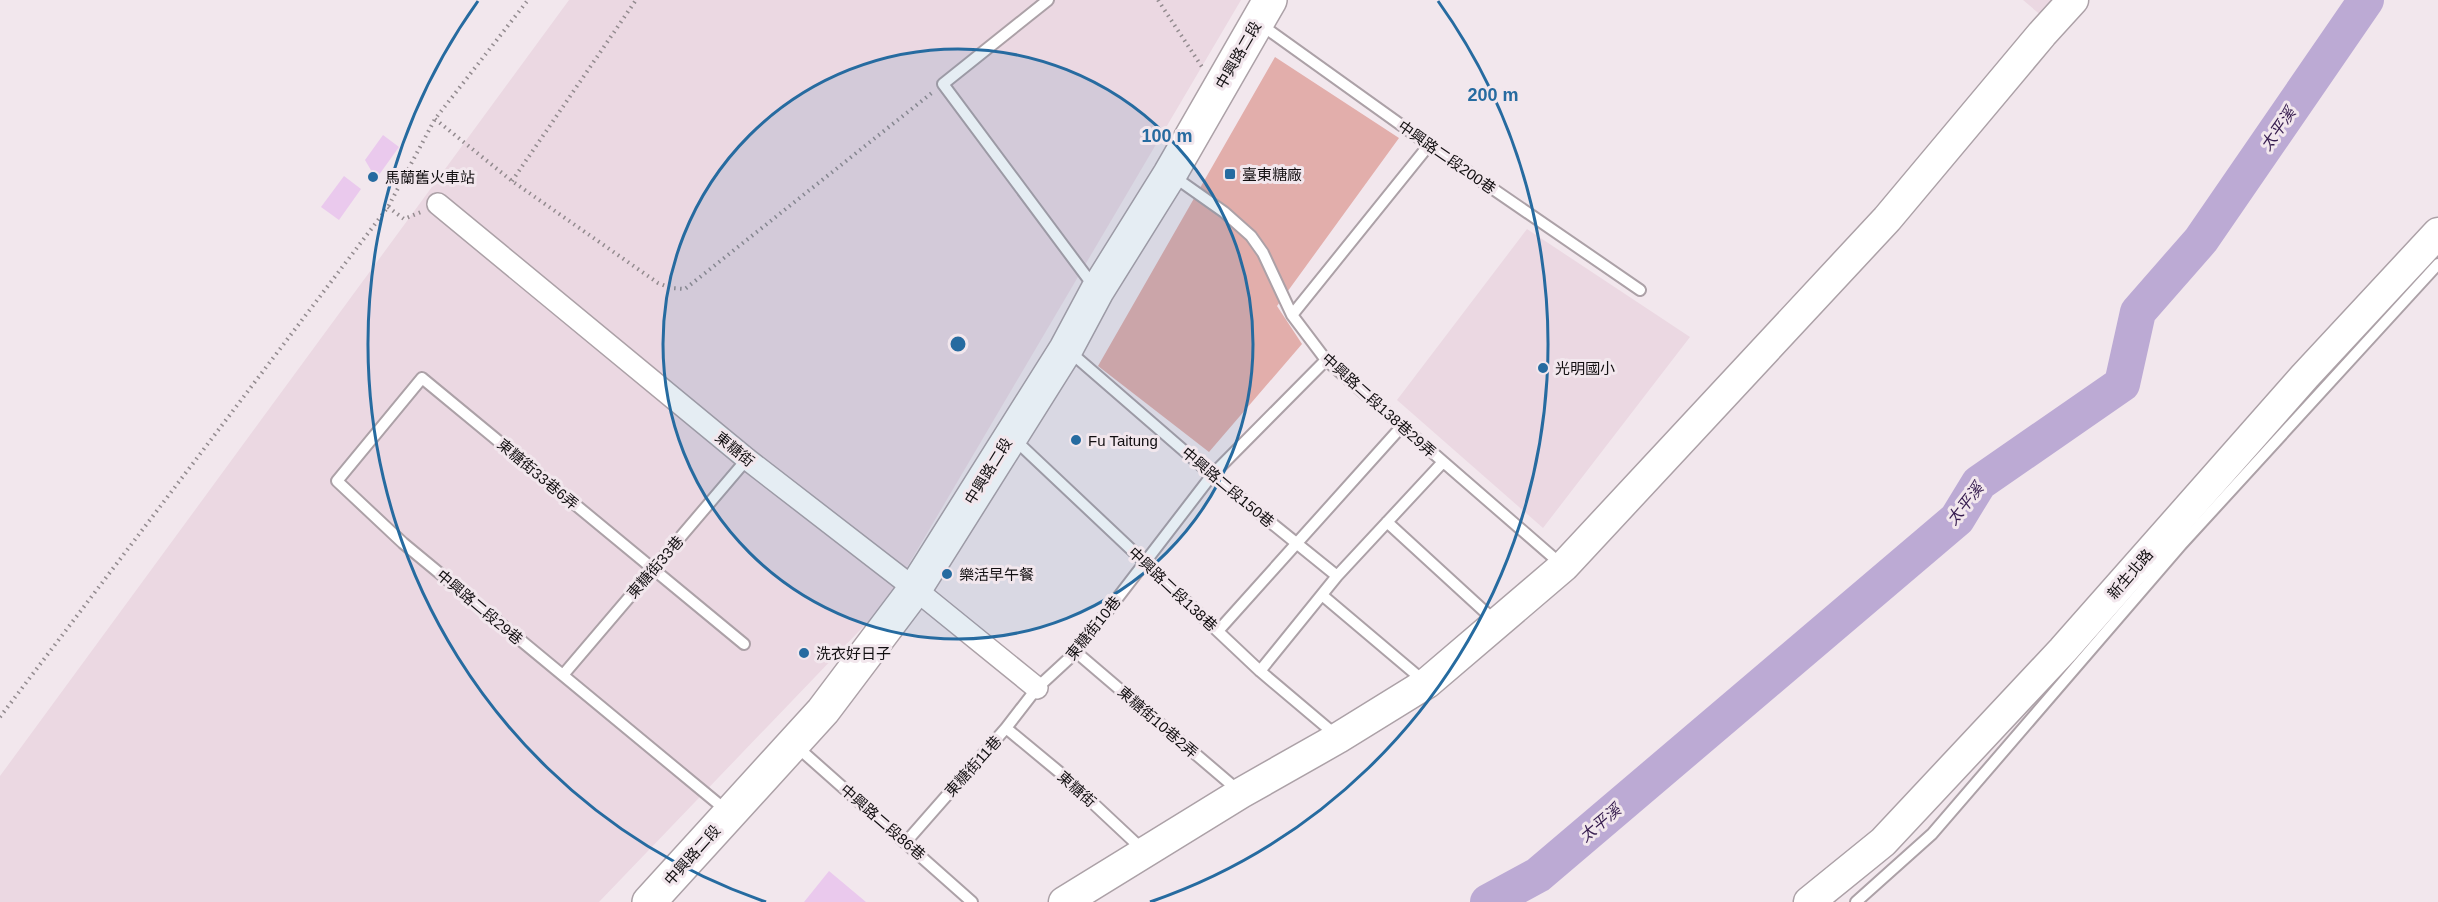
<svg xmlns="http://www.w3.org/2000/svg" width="2438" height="902" font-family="Helvetica,'Noto Sans TC',sans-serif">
<rect width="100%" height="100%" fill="#f2e7ed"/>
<path fill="#ebd8e2" d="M569,0H1241L886,603L599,902H0V776Z
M2023,0H2057L2043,17Z
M1527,229L1690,337L1543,528L1397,400Z"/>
<path fill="#e2aeab" d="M1275,57L1399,138L1277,306L1302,344L1209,452L1098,366Z"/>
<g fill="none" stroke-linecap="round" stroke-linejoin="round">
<path stroke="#bcaad4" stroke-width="36" d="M1488,902L1538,875L1957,519L1979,483L2122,384L2138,312L2201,240L2366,0"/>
</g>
<path fill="#eac9ed" d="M383,135L399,147L376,179L365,160Z
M344,176L361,189L339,220L321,207Z
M829,871L866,902H804Z"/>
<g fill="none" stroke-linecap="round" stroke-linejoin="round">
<defs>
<path id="lane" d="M1048,0L943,84L1095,288
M1260,24L1429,145L1640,290
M1173,176L1224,212L1251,236L1263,253L1292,315L1326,360L1562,565
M1292,315L1429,145
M1069,351L1212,475L1337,576
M1013,438L1260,671L1337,736
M1387,522L1495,621
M1322,595L1425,682
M1218,631L1403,425
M1076,652L1240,792
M1260,671L1337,576L1443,462
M563,675L747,459
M1006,728L1064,776L1143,850
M795,745L972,902
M727,811L403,543L337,481L422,378L744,644
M906,842L1006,728L1037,688L1076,652L1212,475L1326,360
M1856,902L1932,834L2181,545L2438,264"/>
<path id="street" d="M438,204L747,459L915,589L1037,688"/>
<path id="secondary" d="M1064,902L1241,793L1338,738L1427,683L1564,566L1887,219L2042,34L2073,0
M1809,902L1883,842L2063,650L2305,376L2438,233"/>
<path id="primary" d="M649,902L823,711L915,589L1066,349L1097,291L1170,174L1270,0"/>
</defs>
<use href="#lane" stroke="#aca1a7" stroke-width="14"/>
<use href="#street" stroke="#aca1a7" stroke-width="24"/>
<use href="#secondary" stroke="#aca1a7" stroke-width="33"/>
<use href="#primary" stroke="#aca1a7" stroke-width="36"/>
<path stroke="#938b8f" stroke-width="4" stroke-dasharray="1.5 4.5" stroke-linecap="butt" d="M1158,0L1202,67
M435,119L512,181L658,283L671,288L685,289L933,92
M512,181L636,0
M388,207L404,219L421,212
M0,717L388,207L435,119L528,0"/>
<use href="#lane" stroke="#fff" stroke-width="10"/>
<use href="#street" stroke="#fff" stroke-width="21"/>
<use href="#secondary" stroke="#fff" stroke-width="30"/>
<use href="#primary" stroke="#fff" stroke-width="33"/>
</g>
<circle cx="958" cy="344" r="295" fill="#266ba0" fill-opacity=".12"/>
<g fill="none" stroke="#266ba0" stroke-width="3">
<circle cx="958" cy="344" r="295"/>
<path d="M766 902A590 590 0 0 1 478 1M1438 1A590 590 0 0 1 1150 902"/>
</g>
<g fill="#266ba0" stroke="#f2e7ed" stroke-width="2">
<rect x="1224" y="168" width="12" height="12" rx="3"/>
<circle cx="373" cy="177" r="6"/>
<circle cx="1543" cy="368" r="6"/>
<circle cx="1076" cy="440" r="6"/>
<circle cx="947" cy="574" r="6"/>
<circle cx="804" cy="653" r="6"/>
</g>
<g text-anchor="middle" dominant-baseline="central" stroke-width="6" stroke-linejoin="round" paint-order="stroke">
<g font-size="15" fill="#120f11" stroke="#f2e7ed">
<text transform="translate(1238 55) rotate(-60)">中興路二段</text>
<text transform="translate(1447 157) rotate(35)">中興路二段200巷</text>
<text transform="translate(1379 405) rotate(42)">中興路二段138巷29弄</text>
<text transform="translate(735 449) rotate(39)">東糖街</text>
<text transform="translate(988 471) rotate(-58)">中興路二段</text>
<text transform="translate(538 474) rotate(40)">東糖街33巷6弄</text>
<text transform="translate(1228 487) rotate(40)">中興路二段150巷</text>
<text transform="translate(655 567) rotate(-49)">東糖街33巷</text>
<text transform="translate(2130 574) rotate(-49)">新生北路</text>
<text transform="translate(1173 589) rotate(43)">中興路二段138巷</text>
<text transform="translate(480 607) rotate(40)">中興路二段29巷</text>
<text transform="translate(1093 628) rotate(-51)">東糖街10巷</text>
<text transform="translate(1158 722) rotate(41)">東糖街10巷2弄</text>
<text transform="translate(973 766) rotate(-48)">東糖街11巷</text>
<text transform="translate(1077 789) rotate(42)">東糖街</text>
<text transform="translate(883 822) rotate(41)">中興路二段86巷</text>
<text transform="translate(692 855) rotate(-48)">中興路二段</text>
</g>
<g font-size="15" fill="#120f11" stroke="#f2e7ed" text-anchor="start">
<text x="1242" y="174">臺東糖廠</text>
<text x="385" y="177">馬蘭舊火車站</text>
<text x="1555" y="368">光明國小</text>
<text x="1088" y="440">Fu Taitung</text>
<text x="959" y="574">樂活早午餐</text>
<text x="816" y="653">洗衣好日子</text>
</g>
<g font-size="16" font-style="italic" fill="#351b4e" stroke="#f2e7ed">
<text transform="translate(2278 129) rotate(-55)">太平溪</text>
<text transform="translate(1965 504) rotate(-52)">太平溪</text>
<text transform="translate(1600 823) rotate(-40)">太平溪</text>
</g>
</g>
<circle cx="958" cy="344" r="9" fill="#266ba0" stroke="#f2e7ed" stroke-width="3"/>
<g font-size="18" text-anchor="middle" font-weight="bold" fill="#266ba0" stroke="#f2e7ed" stroke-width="6" stroke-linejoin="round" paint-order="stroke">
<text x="1493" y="101">200 m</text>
<text x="1167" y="142">100 m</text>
</g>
</svg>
